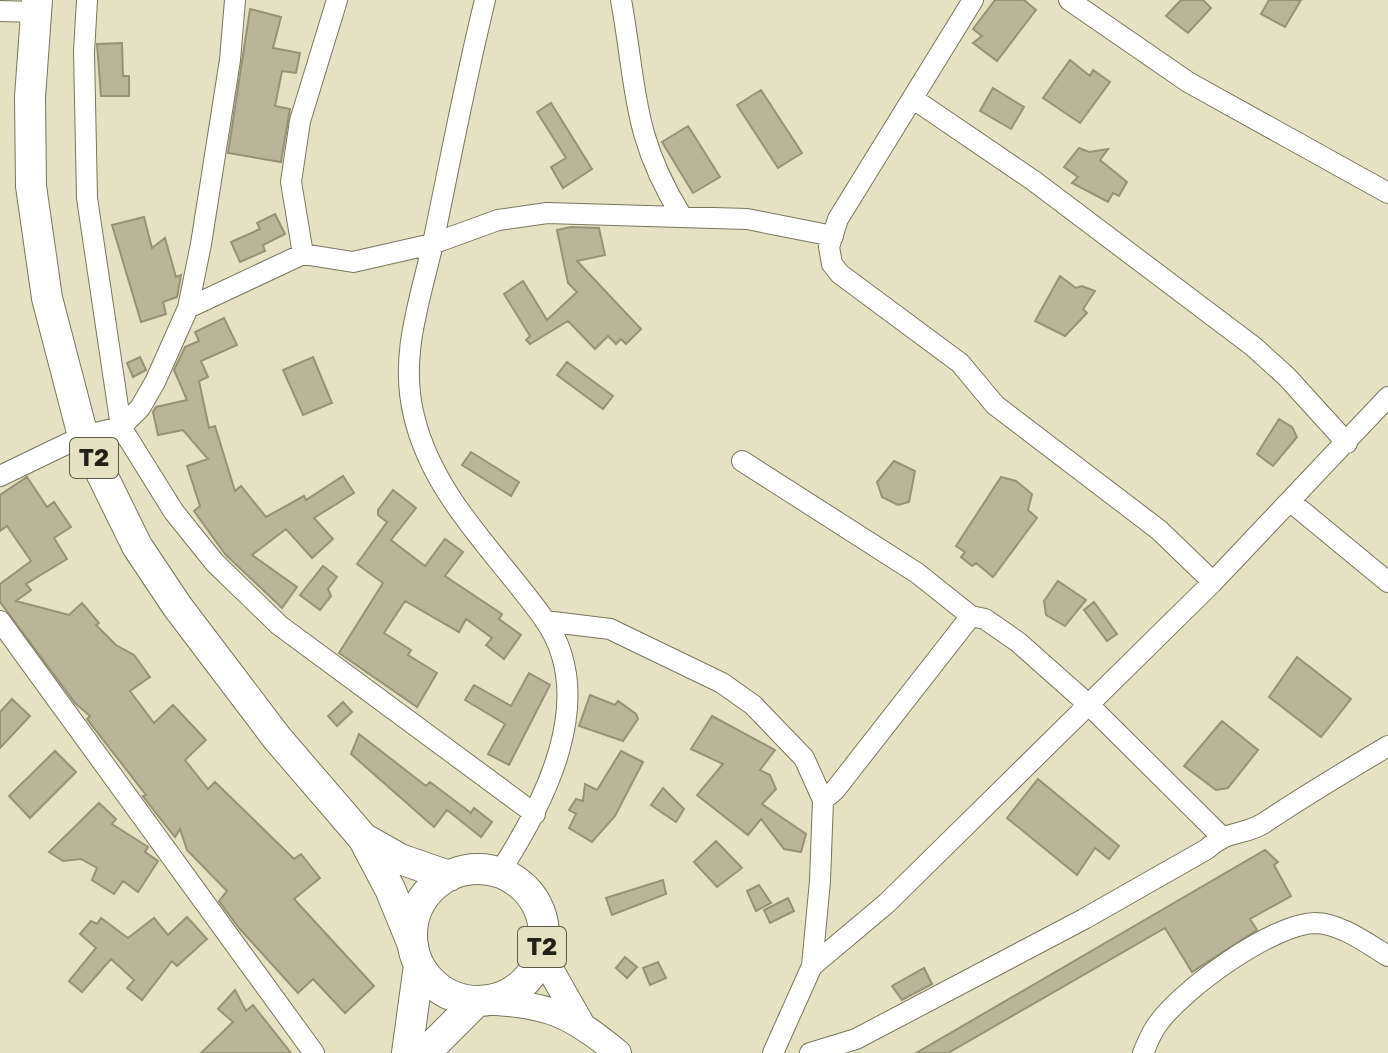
<svg xmlns="http://www.w3.org/2000/svg" width="1388" height="1053" font-family="Rubik,sans-serif">
<rect width="100%" height="100%" fill="#e5e2c4"/>
<path fill="#b8b598" stroke="#959276" stroke-width="2" d="M995,0H1024L1036,10L997,61L973,43L982,36L973,29Z
M1181,0H1203L1211,8L1188,33L1166,16Z
M1269,0H1301L1285,27L1261,14Z
M250,9L281,17L273,48L300,53L296,73L282,71L275,106L290,109L281,162L228,153Z
M122,43L123,76H129V96H101L97,44Z
M1070,60L1090,76L1093,70L1110,82L1080,123L1043,98Z
M993,88L1024,107L1011,129L980,111Z
M761,90L802,153L778,168L737,105Z
M551,103L592,169L563,188L551,167L566,158L537,112Z
M688,126L720,177L693,193L662,142Z
M1079,148L1089,152L1108,149L1100,160L1127,182L1119,196L1113,193L1108,202L1072,183L1078,177L1064,167Z
M275,214L285,234L263,245L265,251L240,262L231,242L260,229L257,223Z
M144,217L152,248L165,238L176,277L181,275L177,297L163,302L166,314L141,322L112,225Z
M571,227L599,228L605,255L577,261L641,329L626,344L621,339L616,344L608,336L595,349L568,321L530,344L526,340L530,336L504,294L523,281L547,320L577,292L568,283L557,230Z
M1060,276L1076,288L1082,286L1095,291L1083,309L1087,313L1065,336L1035,321Z
M224,318L237,345L201,361L208,377L199,381L209,428L215,426L235,491L241,486L266,517L304,496L306,500L343,476L354,493L314,518L333,539L312,558L286,529L252,555L297,587L282,608L225,554L194,511L200,506L187,466L208,459L183,430L158,435L153,412L156,407L187,400L174,370L185,347L199,341L195,332Z
M140,357L146,370L133,377L127,363Z
M313,357L332,403L303,415L283,370Z
M567,362L613,396L603,409L557,375Z
M1279,419L1292,427L1297,437L1273,466L1257,454Z
M471,452L519,482L511,496L462,465Z
M894,461L915,471L909,502L898,505L882,497L877,482Z
M27,477L47,507L54,502L71,527L54,538L67,559L26,584L31,590L16,601L69,615L82,603L99,623L96,625L116,645L134,655L150,677L130,691L154,723L173,705L206,740L185,760L208,789L215,782L294,859L301,854L320,878L294,899L374,986L345,1013L313,979L298,993L239,928L219,901L227,891L187,850L180,829L175,837L155,812L143,796L146,795L87,719L90,716L75,703L0,602V584L31,561L7,526L0,531V495Z
M1001,477L1016,481L1032,494L1028,510L1037,518L993,577L976,563L972,566L961,557L965,552L956,546Z
M393,490L416,508L391,540L425,566L445,539L463,552L445,576L502,614L499,619L521,635L504,659L486,645L492,638L466,619L459,632L405,601L384,633L411,650L408,655L437,673L417,707L339,653L383,583L357,564L387,522L378,515V510Z
M323,566L337,577L328,589L331,596L320,610L300,595Z
M1058,581L1086,600L1065,626L1046,615L1044,601Z
M1094,602L1117,634L1107,641L1084,610Z
M1297,657L1351,699L1321,737L1269,697Z
M529,673L550,685L509,765L488,754L505,724L465,700L474,685L511,706Z
M590,695L615,705L618,701L636,714L638,719L623,741L579,726Z
M12,699L30,716L0,748V712Z
M343,702L352,712L337,726L328,716Z
M712,716L775,750L760,770L770,775L776,789L762,804L806,834L801,852L784,849L761,819L748,835L697,795L723,764L691,749Z
M1222,721L1258,750L1228,788L1216,790L1184,766Z
M359,734L426,786L430,782L471,813L474,808L492,822L481,837L447,810L434,827L351,754Z
M55,751L76,772L30,818L9,796Z
M621,751L643,762L615,816L592,842L569,828L576,814L569,810L576,799L583,801L585,784L597,790Z
M1038,779L1119,846L1109,859L1095,848L1077,875L1007,818Z
M663,788L684,809L676,822L651,805Z
M99,803L116,819L112,824L148,847L145,852L158,861L138,892L123,881L114,894L92,880L97,868L81,859L63,861L49,852Z
M716,841L742,868L717,887L694,862Z
M1265,850L1278,862L1274,865L1291,896L1250,919L1257,930L1192,972L1165,928L948,1053H916Z
M663,880L666,894L612,915L606,898Z
M759,885L771,903L756,911L747,891Z
M788,898L794,911L770,923L764,910Z
M187,917L207,939L177,966L172,961L142,1000L127,988L134,980L111,959L82,992L69,981L96,948L80,934L91,921L97,924L101,918L128,938L154,918L168,935Z
M625,957L637,967L627,978L616,968Z
M658,962L666,978L650,985L643,968Z
M924,968L932,984L902,1000L892,986Z
M235,990L246,1011L253,1005L291,1053H201L233,1022L218,1009Z"/>
<g fill="none" stroke-linecap="round" stroke-linejoin="round">
<defs>
<path id="minor" d="M87,0L84,52L87,198L121,427L174,512L215,563L279,625L535,814
M337,0L300,121L291,182L303,254L353,262L432,244L498,220L547,213L747,219L833,236
M485,0C465,81 450,162 433,243C420,301 399,356 414,416C433,497 498,554 544,619C600,698 544,804 499,873
M621,0C637,87 631,134 681,215
M973,0L838,219L829,247L832,264L840,274L960,363L995,405L1159,530L1213,582
M1069,0L1188,82L1388,193
M0,11L37,12
M915,100L1034,181L1254,347L1287,377L1347,443
M188,308L303,254
M742,461L917,573L971,616L985,619L1018,642L1089,705L1221,836
M0,476L83,436L121,427L140,408L155,382L188,308L201,244L230,60L235,0
M1291,502L1388,582
M0,621L314,1053
M545,621L610,629L722,683L753,705L804,758L823,800L820,881L812,966L773,1053
M823,800L835,790L971,616
M812,966L887,903L1213,582L1388,397
M810,1053L856,1039L1084,919L1207,849C1228,829 1244,836 1264,823C1304,796 1346,771 1388,746
M1143,1053C1147,1044 1151,1033 1157,1025C1181,990 1272,924 1315,923C1340,923 1368,944 1388,956"/>
<path id="major" d="M542,955L580,1022
M486,1001C550,1006 568,1012 618,1053"/>
<path id="highway" d="M37,0L30,97L31,186L47,298L83,436L137,546L177,606L277,738L363,838L390,889L413,945
M363,838L400,859L449,876
M412 935a66 66 0 1 1 132 0a66 66 0 1 1-132 0Z
M407,1053L419,965
M425,1053L476,1002"/>
</defs>
<use href="#minor" stroke="#79775b" stroke-width="22"/>
<use href="#major" stroke="#79775b" stroke-width="28"/>
<use href="#highway" stroke="#79775b" stroke-width="32"/>
<use href="#minor" stroke="#fff" stroke-width="20"/>
<use href="#major" stroke="#fff" stroke-width="26"/>
<use href="#highway" stroke="#fff" stroke-width="30"/>
</g>
<g text-anchor="middle" dominant-baseline="central" stroke-width="6" stroke-linejoin="round" paint-order="stroke">
<g fill="#e5e2c4" stroke="#5c5b4a" stroke-width="2">
<rect x="70" y="438" width="48" height="40" rx="6"/>
<rect x="518" y="927" width="48" height="40" rx="6"/>
</g>
<g font-size="24" font-weight="bold" fill="#222116">
<text x="94" y="458">T2</text>
<text x="542" y="947">T2</text>
</g>
</g>
</svg>
